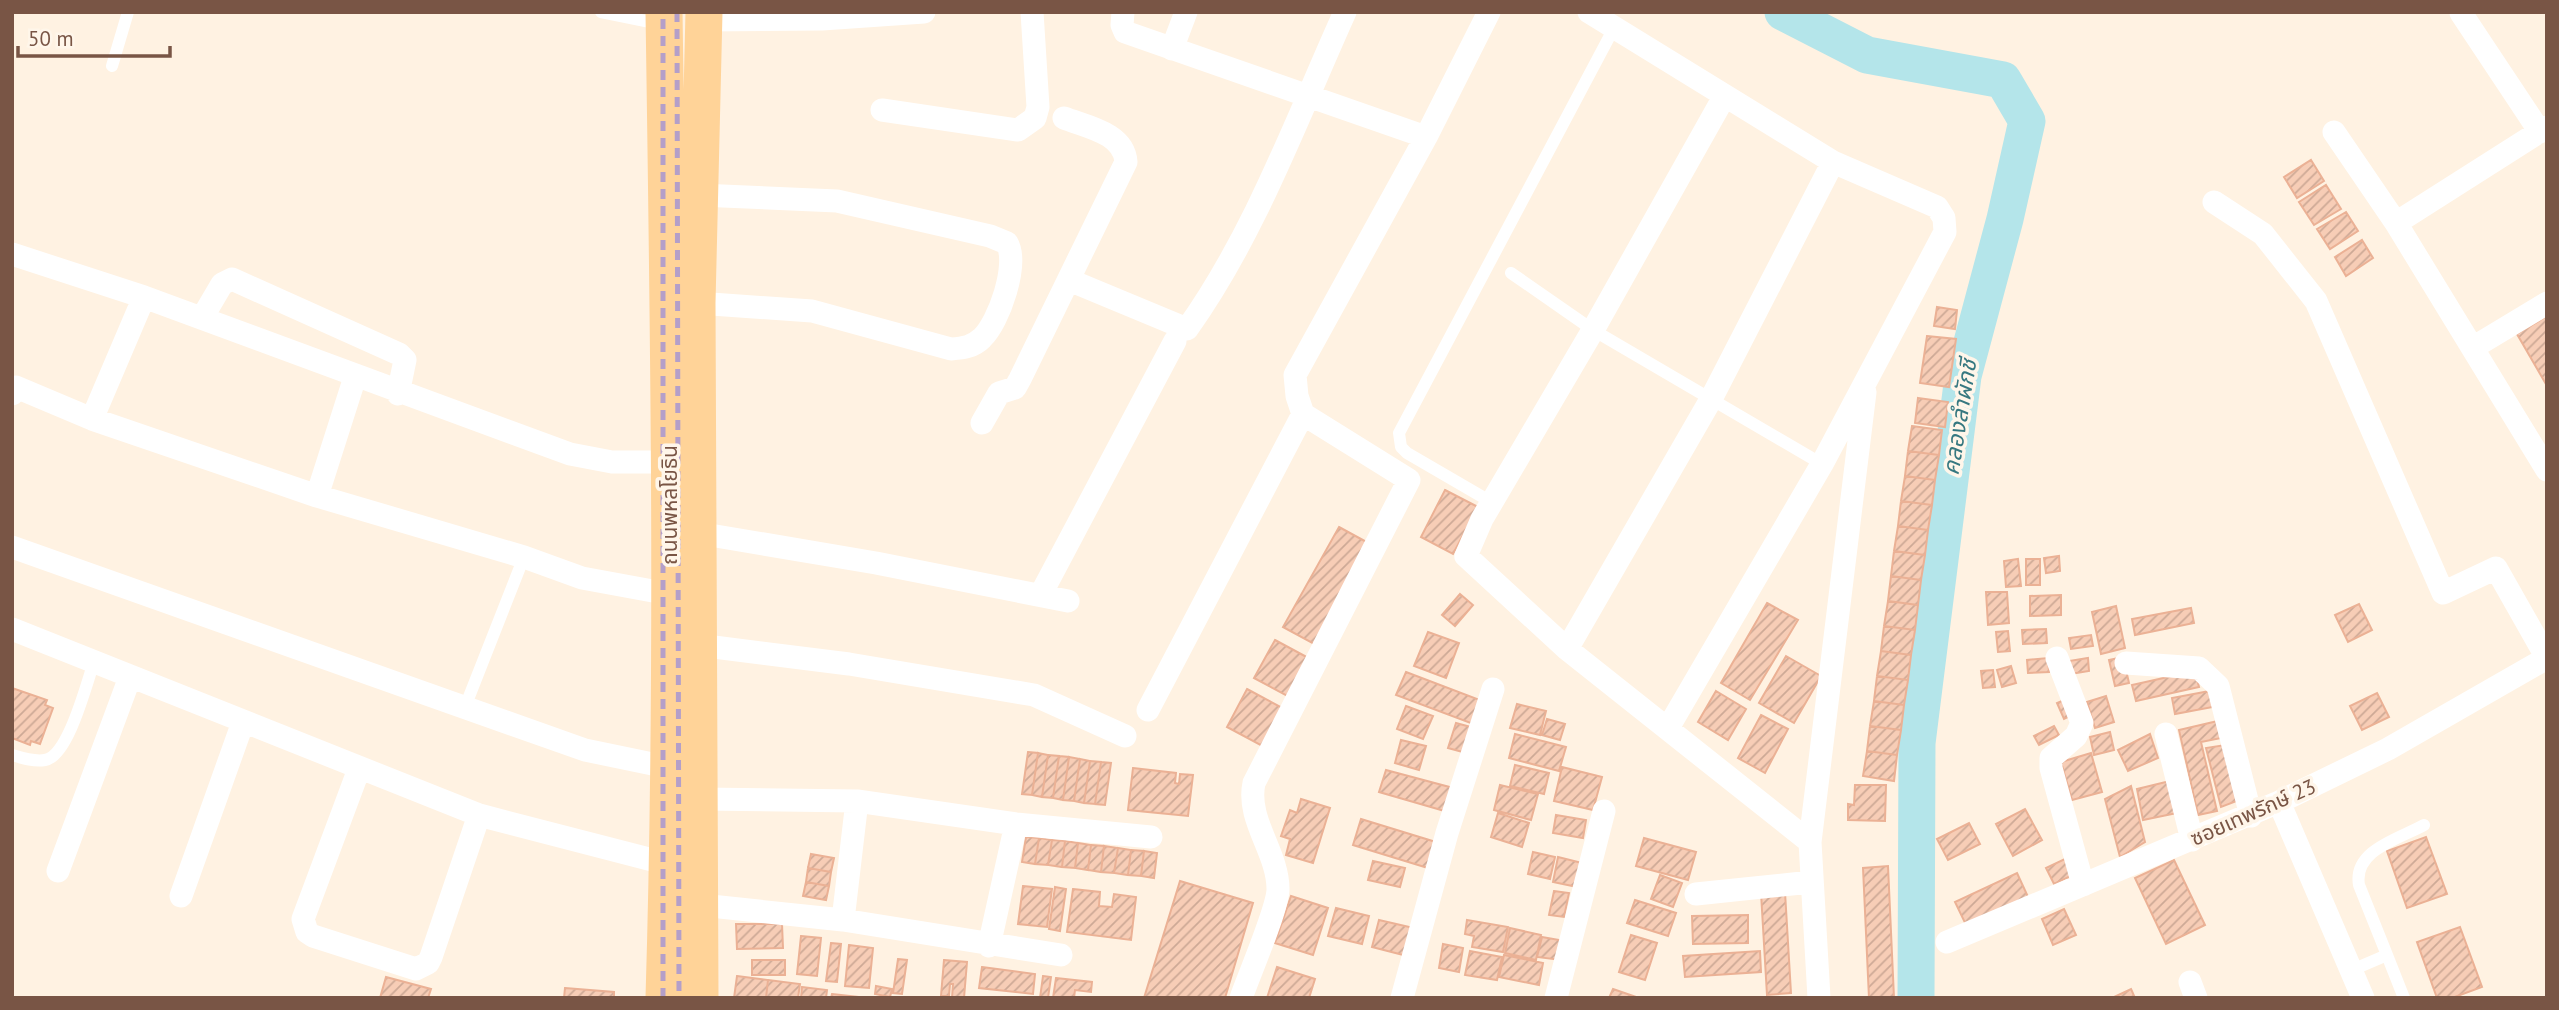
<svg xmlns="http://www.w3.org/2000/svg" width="2559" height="1010" font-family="'PT Sans','Noto Sans Thai',sans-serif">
<defs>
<pattern id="building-hatch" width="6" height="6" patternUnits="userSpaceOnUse" patternTransform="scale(1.75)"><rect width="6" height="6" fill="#f7cdb6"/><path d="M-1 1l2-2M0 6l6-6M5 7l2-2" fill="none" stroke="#cda996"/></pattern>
</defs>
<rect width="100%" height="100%" fill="#fff2e2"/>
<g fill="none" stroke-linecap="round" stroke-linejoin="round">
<path stroke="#b4e5ea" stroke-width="37" d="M1783,12L1867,55L2003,80L2027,121L2005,219L1963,376L1917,743L1916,998"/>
</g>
<path fill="url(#building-hatch)" stroke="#ebb195" stroke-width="2" d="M2311,160L2324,181L2297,198L2284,177Z
M2326,185L2341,209L2314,225L2299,202Z
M2346,212L2358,231L2330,249L2317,229Z
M2362,240L2373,258L2346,276L2335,257Z
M1937,307L1957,310L1955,329L1934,326Z
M2547,316V386L2517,334Z
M1927,336L1956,339L1949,387L1920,383Z
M1918,398L1948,402L1945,427L1915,423Z
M1912,426L1942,430L1939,455L1908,451Z
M1908,451L1939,455L1935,480L1905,476Z
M1905,476L1935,480L1932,505L1901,501Z
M1445,490L1478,507L1453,554L1421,537Z
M1901,501L1932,505L1928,530L1898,526Z
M1898,526L1928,530L1925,555L1894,551Z
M1339,527L1372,545L1316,645L1283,627Z
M1894,551L1925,555L1921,580L1891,576Z
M2059,556L2060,571L2046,573L2044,558Z
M2018,559L2021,586L2006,587L2004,561Z
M2026,559H2040V585H2026Z
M1891,576L1921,580L1918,605L1888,601Z
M1986,592H2007L2009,623L1988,625Z
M1460,594L1473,605L1455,626L1442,615Z
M2061,595V615L2030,616V596Z
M1888,601L1918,605L1915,630L1884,626Z
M1767,603L1798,620L1750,700L1721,683Z
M2359,604L2372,630L2348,642L2335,615Z
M2116,606L2125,648L2101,654L2092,612Z
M2191,608L2194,623L2135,635L2132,619Z
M1884,626L1915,630L1911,655L1881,651Z
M2046,629L2047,643L2023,644L2022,630Z
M2008,631L2010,651L1998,652L1996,632Z
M1428,632L1459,643L1446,678L1414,666Z
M2091,635L2093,646L2071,649L2069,638Z
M1275,640L1314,661L1293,699L1254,678Z
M1881,651L1911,655L1908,680L1877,676Z
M1786,656L1821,676L1794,723L1759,703Z
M2123,657L2129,683L2115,686L2109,660Z
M2048,658L2049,672L2028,673L2027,660Z
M2088,658L2089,671L2070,674L2069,661Z
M2011,666L2016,683L2002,687L1997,670Z
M1993,670L1995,687L1983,688L1981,671Z
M2195,671L2199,687L2136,701L2132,685Z
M1406,672L1485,702L1476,725L1396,695Z
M1877,676L1908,680L1904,705L1874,701Z
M12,688L47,700L45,705L53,708L40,744L31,741L30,745L12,738Z
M1247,689L1286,710L1266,748L1227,727Z
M2215,690L2218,706L2175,714L2172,698Z
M1716,691L1746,709L1728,740L1698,722Z
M2377,693L2389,717L2362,730L2350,706Z
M2106,696L2114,722L2095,728L2087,702Z
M2069,698L2076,713L2064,719L2057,703Z
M1874,701L1904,705L1901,730L1870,726Z
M1517,704L1546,711L1540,735L1510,728Z
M1406,706L1433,716L1423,739L1397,729Z
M1761,715L1788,729L1765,773L1738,758Z
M1547,719L1565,724L1560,740L1542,735Z
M2222,720L2226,737L2201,742L2217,811L2198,815L2179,730Z
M1456,723L1478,729L1470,754L1448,748Z
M1870,726L1901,730L1897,755L1867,751Z
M2054,726L2059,735L2039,745L2034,736Z
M2110,732L2114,750L2094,755L2090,737Z
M1515,734L1566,747L1559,771L1509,758Z
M2150,734L2158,758L2128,771L2118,750Z
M1401,740L1426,746L1419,770L1395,763Z
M2225,745L2242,799L2221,807L2206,748Z
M1867,751L1897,755L1894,781L1863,776Z
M1028,752L1038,753L1032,795L1022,794Z
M1038,753L1048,755L1042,797L1032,795Z
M2091,753L2102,792L2072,800L2061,762Z
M1048,755L1059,756L1053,798L1042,797Z
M1059,756L1069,757L1063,800L1053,798Z
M1069,757L1080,759L1074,801L1063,800Z
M1080,759L1090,761L1084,803L1074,801Z
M1090,761L1101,762L1095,804L1084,803Z
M1101,762L1111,763L1105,805L1095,804Z
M1515,765L1549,773L1544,794L1510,786Z
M1562,767L1602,777L1593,810L1554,801Z
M1133,768L1176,773L1175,783L1179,784L1180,774L1193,775L1188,816L1128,810Z
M1386,770L1457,789L1448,812L1379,792Z
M2170,781L2177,813L2143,820L2137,789Z
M1500,785L1538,794L1531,820L1494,810Z
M1855,785H1886L1885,821L1848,820V804L1854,805Z
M2131,786L2145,842L2120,857L2105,799Z
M1301,799L1330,808L1313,863L1286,855L1290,839L1281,836L1290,810L1297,813Z
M2025,809L2042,840L2013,856L1996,824Z
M1498,813L1529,823L1522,847L1491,837Z
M1556,815L1586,820L1583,838L1553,833Z
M1361,819L1439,843L1431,869L1353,845Z
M1969,823L1980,844L1948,860L1937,839Z
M1026,837L1039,838L1035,864L1022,862Z
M2426,837L2447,894L2407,908L2387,851Z
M1039,838L1052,840L1048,865L1035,864Z
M1644,838L1696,852L1688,880L1636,866Z
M1052,840L1065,841L1062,867L1048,865Z
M1065,841L1078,843L1075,868L1062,867Z
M1078,843L1091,845L1088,870L1075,868Z
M1091,845L1104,846L1101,872L1088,870Z
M1104,846L1118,848L1114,873L1101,872Z
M1118,848L1131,850L1128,875L1114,873Z
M1131,850L1144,851L1141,876L1128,875Z
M1144,851L1157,853L1154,878L1141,876Z
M1533,852L1555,857L1550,879L1528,874Z
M811,854L834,858L831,872L808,868Z
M1558,857L1586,864L1582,888L1553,882Z
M2069,857L2077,873L2054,884L2046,868Z
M2174,860L2205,925L2166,944L2135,878Z
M1373,861L1405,868L1400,887L1368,880Z
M1888,866L1894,998H1869L1863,868Z
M808,868L831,872L829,886L806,882Z
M2017,873L2029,899L1968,929L1955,902Z
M1660,875L1682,883L1673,907L1651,899Z
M1180,881L1253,903L1225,998H1144Z
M806,882L829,886L826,900L803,896Z
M1023,886L1052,889L1047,927L1018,924Z
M1055,887L1066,889L1060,931L1049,929Z
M1073,889L1100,892L1099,906L1112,907L1114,894L1136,897L1131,940L1067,932Z
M1554,891L1569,893L1564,917L1549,915Z
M1785,892L1791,993L1767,995L1761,893Z
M1291,896L1328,908L1313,955L1275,943Z
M1635,900L1676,913L1668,936L1627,923Z
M1336,908L1369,916L1362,944L1328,936Z
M2064,909L2076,935L2053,945L2042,919Z
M1748,915V943L1693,944L1692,916Z
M1379,920L1418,929L1411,957L1372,947Z
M1467,920L1508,927L1503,952L1472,947L1474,936L1465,934Z
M736,924H782L783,948L737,949Z
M2460,927L2482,987L2452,998H2437L2417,942Z
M1510,928L1541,935L1536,960L1505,953Z
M1631,935L1657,943L1645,980L1619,972Z
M801,936L821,938L817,976L797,974Z
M1542,937L1565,941L1561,960L1537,957Z
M831,943L841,944L837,982L826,981Z
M1443,944L1463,948L1459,972L1439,968Z
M849,945L873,948L869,988L845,986Z
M1470,951L1502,957L1497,980L1465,975Z
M1760,951L1761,972L1685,977L1683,956Z
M1504,955L1543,963L1539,985L1499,977Z
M898,959L907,960L902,994L893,993Z
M752,960H785V975H752Z
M944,960L967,962L964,998H952L953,984H950L949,996H941Z
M982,967L1035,974L1033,994L979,988Z
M1277,967L1315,979L1309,998H1267Z
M737,976L768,980L766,998H734Z
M1043,976L1051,977L1048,998H1040Z
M386,977L431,989L428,998H380Z
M1056,978L1092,982L1091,992L1075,990L1074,998H1053Z
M768,980L800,984L798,998H766Z
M876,986L892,989L890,997L875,994Z
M802,987L827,990L826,998H801Z
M565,988L614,992V998H564Z
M1613,989L1639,998H1609Z
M2131,989L2135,998H2112Z
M832,994L858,997V998H831Z"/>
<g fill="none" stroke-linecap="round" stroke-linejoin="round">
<path stroke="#fff" stroke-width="12" d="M601,12L660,24
M112,66L128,12
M1511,273L1593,330L1822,464
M1493,503L1407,453L1401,447L1399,433L1614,28
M465,707L524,557
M12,755C22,758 34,762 45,760C69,756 87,681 95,659
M2387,955L2404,998
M2352,970L2387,955L2359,885C2353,850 2399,839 2424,825"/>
<path stroke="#fff" stroke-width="23" d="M1123,12L1122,25L1125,32L1426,137
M1589,12L1833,162L1937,207L1944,218L1945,232L1822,464L1668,728
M2461,13L2540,132
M704,20L822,19L924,12
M1172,49L1186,12
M1724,97L1593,330L1482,519L1466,556L1567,649L1810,842
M882,110L1018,130L1035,118L1038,107L1032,12
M2334,132L2396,223L2547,470
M2214,202L2263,234L2316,301L2443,593L2496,568L2547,658
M2396,223L2547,127
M12,254L144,297
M1069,280L1187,329C1255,234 1297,118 1345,12
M697,303L812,311L951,349C963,348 973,347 982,338C999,322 1019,264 1007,243L990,236L837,201L699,195
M202,318L222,284L232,279L399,354L405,360L398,394
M2474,347L2547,303
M12,394L16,387L92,419L317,496L524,557L582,578L669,594
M92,419L144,297L570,454L612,462H669
M982,423L999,393L1015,388L1020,379L1126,162C1124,133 1087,127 1064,118
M317,496L355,377
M698,533L876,563L1068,601
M12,547L585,750L667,767
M1041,594L1175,341
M12,629L479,815L668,864
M698,645L849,664L1034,695L1125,736
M1567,649L1710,401L1833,162
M2057,658L2082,723L2076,736L2051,758V768L2083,885
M2126,663L2199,668L2218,686L2251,816
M1148,710L1303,414
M2166,734L2192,840
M359,769L303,919L307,932L313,936L416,969L428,963L431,957L479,815
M700,799L857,801L1016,824L1151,837
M2279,802L2363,998
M58,871L130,677
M1696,894L1811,882
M181,896L243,722
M701,905L843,920L1061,955
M843,920L857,801
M1947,942L2279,802L2388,749L2547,658
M989,946L1016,824
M2190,982L2196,998
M1241,998C1249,975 1278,908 1278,889C1278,852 1246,820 1254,783L1409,480L1303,414L1297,396L1295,375L1426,137L1489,12
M1402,998L1447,833L1493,689
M1556,998L1604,811
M1819,998L1810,842L1865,392"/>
<path stroke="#ffd398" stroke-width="37" d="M664,12C669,341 674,670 664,998
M700,998L697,303L704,12"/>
<path stroke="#b49fc9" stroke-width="5" stroke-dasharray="10 7" stroke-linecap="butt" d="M677,12L679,998
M663,998V12"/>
</g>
<g text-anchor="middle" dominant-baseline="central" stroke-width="7" stroke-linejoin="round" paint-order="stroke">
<g font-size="21" fill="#795545" stroke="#fff6ea">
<text transform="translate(669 505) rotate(-90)">ถนนพหลโยธิน</text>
<text transform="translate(2253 812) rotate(-24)">ซอยเทพรักษ์ 23</text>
</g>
<g font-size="23" font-style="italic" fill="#377880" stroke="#fff6ea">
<text transform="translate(1959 417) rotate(-81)">คลองลำผักชี</text>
</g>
</g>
<rect width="2559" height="1010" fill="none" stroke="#795545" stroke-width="28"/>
<path d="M18 46v10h152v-10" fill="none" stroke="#795545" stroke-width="3.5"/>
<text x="28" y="46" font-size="21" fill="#795545" stroke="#fff6ea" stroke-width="5" paint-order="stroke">50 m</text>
</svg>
